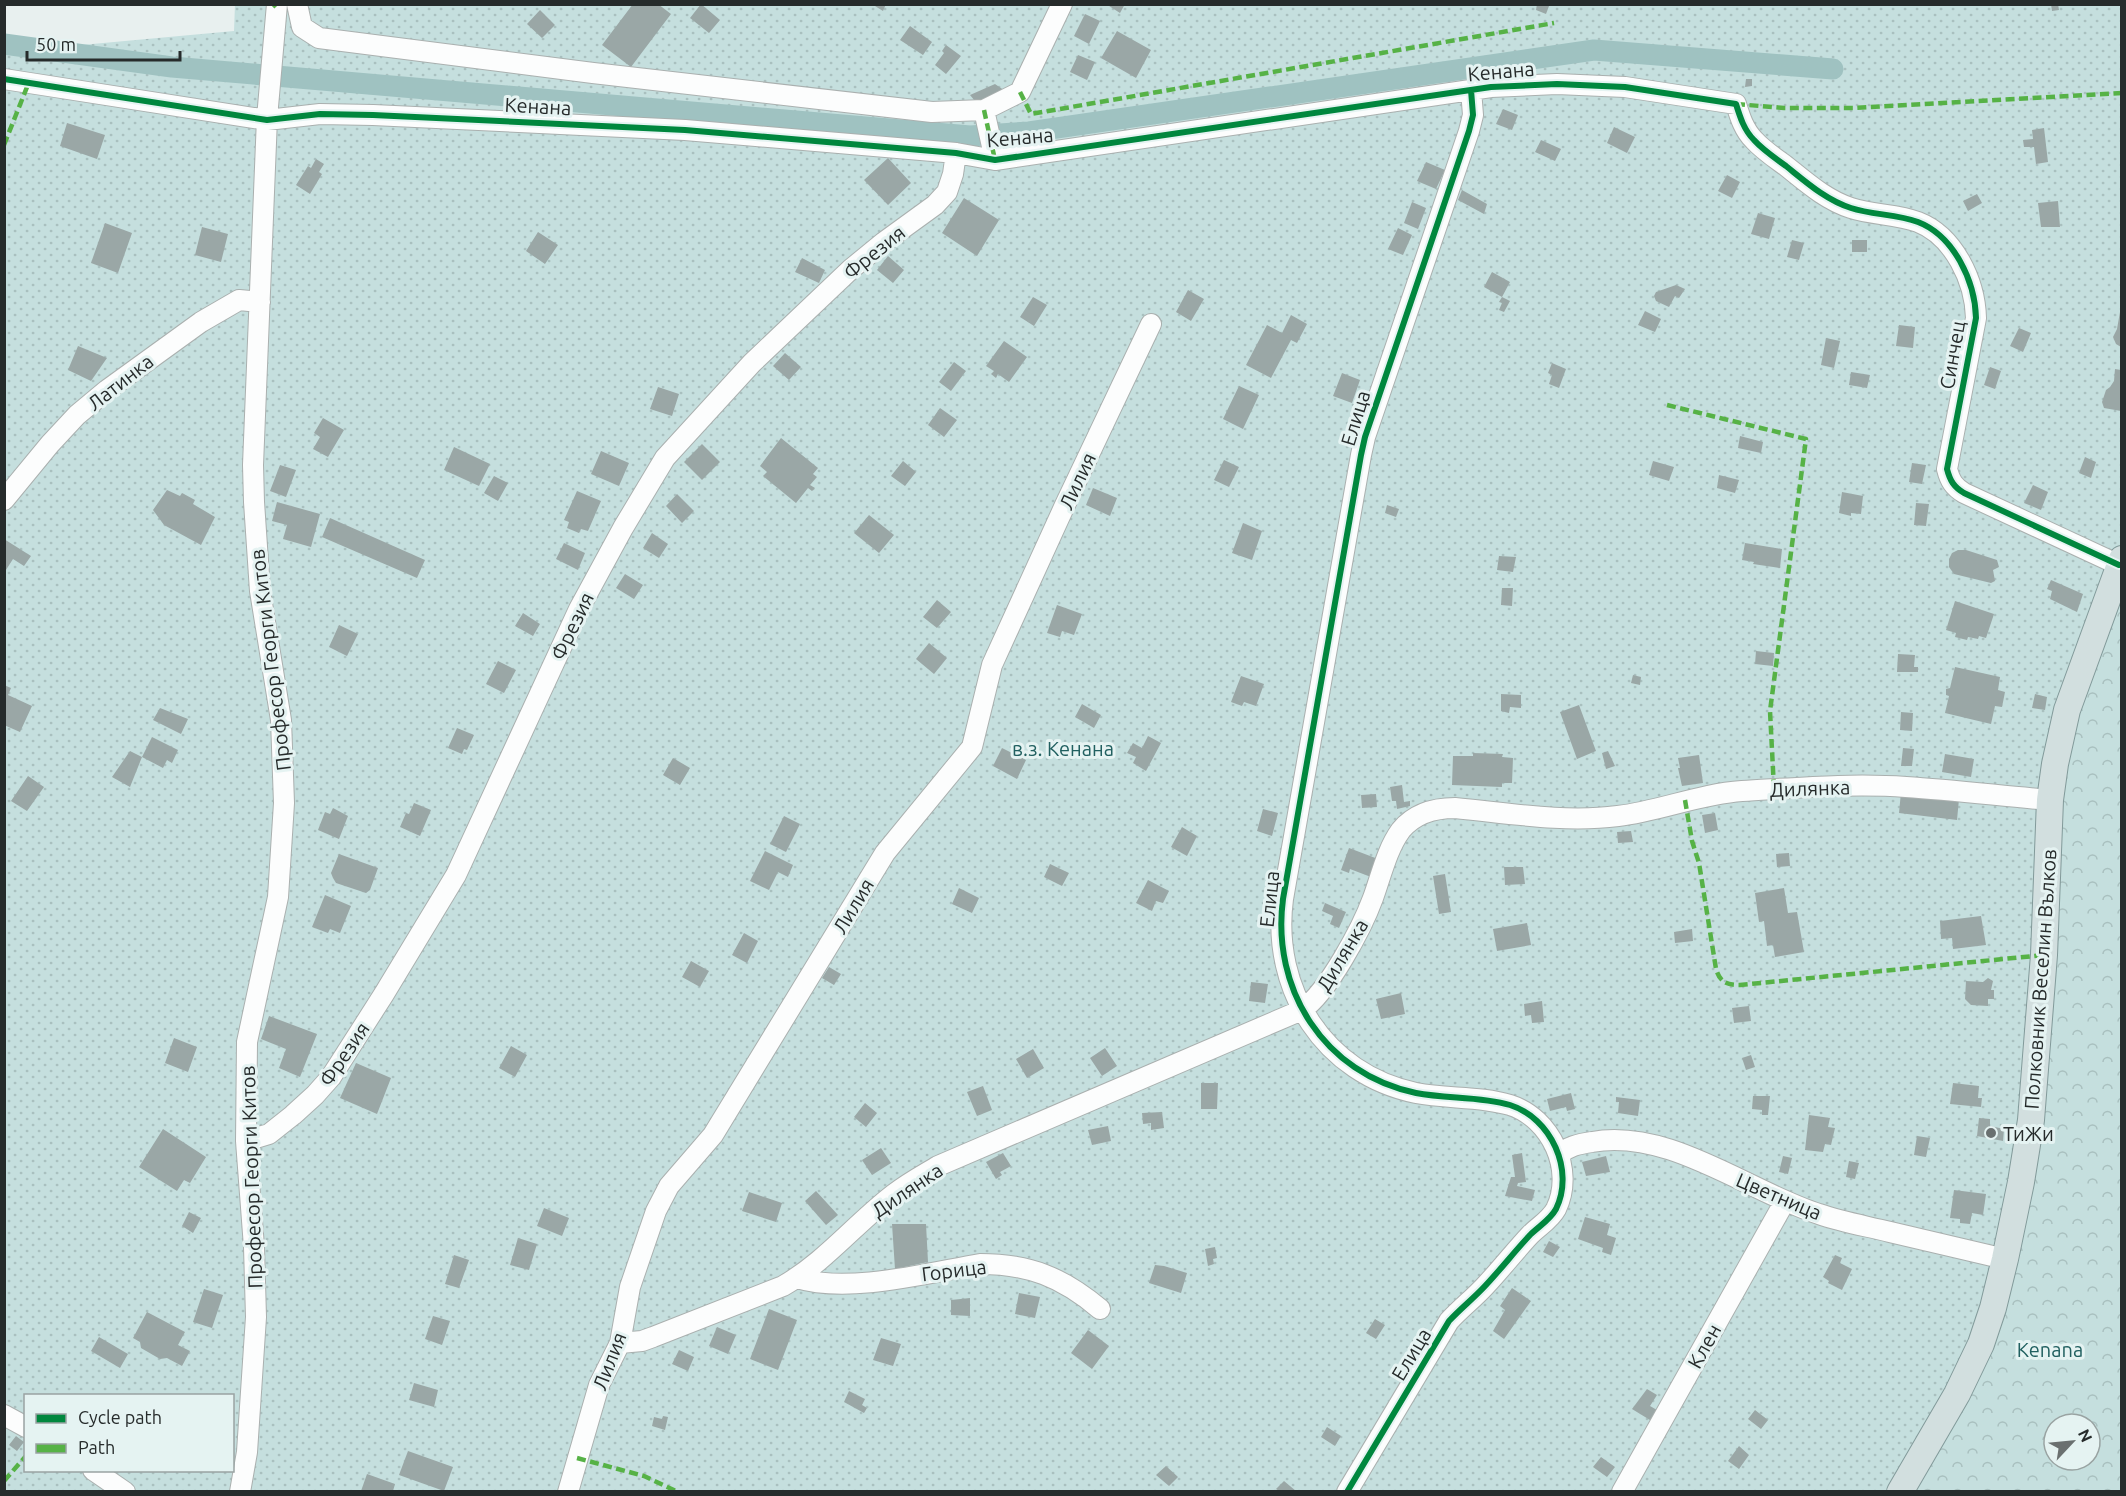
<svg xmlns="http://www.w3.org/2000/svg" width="2126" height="1496" font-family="Ubuntu,sans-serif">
<defs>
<pattern id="park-crowns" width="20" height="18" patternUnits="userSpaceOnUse" patternTransform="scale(1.5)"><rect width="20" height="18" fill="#c5dfde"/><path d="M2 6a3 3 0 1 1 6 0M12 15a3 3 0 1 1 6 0" fill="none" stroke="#a9c0bf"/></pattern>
<pattern id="garden-dots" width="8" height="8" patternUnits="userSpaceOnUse" patternTransform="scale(1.5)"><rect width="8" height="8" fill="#c5dfde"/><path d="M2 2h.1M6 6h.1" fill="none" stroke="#a9c0bf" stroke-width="1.8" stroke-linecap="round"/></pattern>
</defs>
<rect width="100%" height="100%" fill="#e8f0ef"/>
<path fill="url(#park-crowns)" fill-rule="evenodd" d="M2121,559V1491L1899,1492L2050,800ZM2054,1424H2090V1460H2054Z"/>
<path fill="url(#garden-dots)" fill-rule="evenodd" d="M235,4L2121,5V566L2060,738L2031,1120L1981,1344L1893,1491L5,1492V52L234,31ZM26,1396H232V1470H26Z"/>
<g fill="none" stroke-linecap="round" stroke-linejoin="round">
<path stroke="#9fc2c1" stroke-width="21" d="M4,44L172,67L970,136L1029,132L1594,50L1833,69"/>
</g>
<path fill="#9aa7a6" d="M633,4H658L671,14L631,67L602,45Z
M701,4L720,20L709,33L690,18Z
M876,4H886L883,11L875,6Z
M1106,4H1125L1120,13Z
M1537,4L1549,6L1546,14L1536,10Z
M2051,4H2058L2059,10L2052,11Z
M540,10L555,25L542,38L527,24Z
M1085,14L1100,21L1089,44L1074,36Z
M910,26L932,42L923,55L900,40Z
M1117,31L1151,50L1136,78L1101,58Z
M946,45L961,56L946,74L935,65L944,53L942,51Z
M1078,55L1095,62L1087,80L1070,72Z
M1746,79H1752V86L1745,87Z
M995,84L1008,93L979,106L970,95Z
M1503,109L1518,115L1512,130L1496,124Z
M67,123L105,135L97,159L60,146Z
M1614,127L1635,137L1627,153L1607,143Z
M2044,128L2048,162L2036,164L2034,147H2024L2023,140L2033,139L2032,130Z
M1541,140L1561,149L1555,161L1535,152Z
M888,158L911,183L888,205L864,180Z
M316,159L324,164L319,172L322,174L310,194L296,185L308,166L311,168Z
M1426,162L1445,170L1436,189L1417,181Z
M1727,175L1740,182L1732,198L1718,191Z
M1462,190L1487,204L1484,214L1458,200Z
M1977,194L1982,203L1968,211L1963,201Z
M964,198L999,220L977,256L942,233Z
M2058,201L2060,227H2041L2038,203Z
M1412,202L1426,208L1418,229L1404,223Z
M1758,213L1775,218L1769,239L1751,234Z
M105,223L132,233L118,273L91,263Z
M202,227L228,234L221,262L195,255Z
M1398,228L1412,235L1403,255L1388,249Z
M538,232L558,245L545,264L526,251Z
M1792,240L1804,243L1799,260L1787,257Z
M1852,240H1867V252H1852Z
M888,256L904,270L893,283L877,270Z
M802,258L825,270L819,283L795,272Z
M1492,272L1510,282L1502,297L1510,301L1504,312L1499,310L1502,303L1499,302L1502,297L1484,287Z
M1676,285L1685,289L1679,298L1675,296L1669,307L1656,301L1654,296L1656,292Z
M1188,290L1204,299L1191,321L1176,312Z
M1033,297L1047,305L1034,326L1020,317Z
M1645,311L1661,319L1655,332L1638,325Z
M2120,312H2121V347L2116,344L2113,337L2117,329Z
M1291,315L1307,324L1297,343L1291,340L1271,378L1246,365L1267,325L1282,333Z
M1899,325L1915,327L1913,348L1896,346Z
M2019,328L2031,333L2023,352L2010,346Z
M1826,338L1840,341L1834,368L1821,365Z
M1004,341L1027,357L1009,382L998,374L996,378L991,374L994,371L986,366Z
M78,346L107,358L91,381L68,370Z
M785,353L801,367L789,380L773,366Z
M954,362L966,371L951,391L939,382Z
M1552,363L1566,369L1559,388L1549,384L1552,375L1548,373Z
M1990,367L2001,371L1995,389L1984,385Z
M2115,369L2121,370V411L2104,408L2102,402L2106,390L2110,387L2114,381Z
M1851,372L1870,375L1867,388L1849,385Z
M1342,373L1360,380L1352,403L1333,396Z
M1239,386L1259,395L1243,429L1223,419Z
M658,387L679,394L672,416L650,409Z
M940,408L957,420L944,437L928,425Z
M323,418L344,430L328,457L313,449L320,437L314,433Z
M1740,436L1763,442L1761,453L1738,448Z
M781,438L818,468L813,474L817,477L810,485L815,488L812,491L808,488L796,503L763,476L767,472L760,466Z
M702,444L720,462L702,480L684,462Z
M454,447L490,464L479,486L444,470Z
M601,451L629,463L619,486L591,474Z
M2085,457L2096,462L2091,478L2079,473Z
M1224,460L1239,467L1229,487L1214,480Z
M903,461L916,472L905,486L891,476Z
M1653,461L1674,467L1669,481L1649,475Z
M1912,463L1926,465L1922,484L1909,482Z
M280,465L296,470L286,497L270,491Z
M1719,475L1739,480L1735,493L1717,488Z
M494,476L508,483L498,501L484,493Z
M2033,485L2048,492L2041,510L2024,503Z
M1093,488L1117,498L1110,516L1086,505Z
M167,490L180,496L182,493L195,500L193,504L215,517L201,545L164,525L153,510Z
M577,491L601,501L588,531L581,529L579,533L567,528L569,522L564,520Z
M1842,492L1863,496L1861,514L1851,513V516L1839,513Z
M677,494L694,511L682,523L666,506Z
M277,502L320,514L311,547L283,539L287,525L272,521Z
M1916,503L1929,504L1926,526L1914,525Z
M1387,505L1399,509L1396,517L1385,513Z
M869,515L894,535L879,553L854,533Z
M330,518L425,560L417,578L322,537Z
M1243,523L1262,531L1252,560L1232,553Z
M652,533L668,544L659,558L643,548Z
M4,539L31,556L24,566L13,559L4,573Z
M564,543L585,553L578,570L556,559Z
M1745,543L1782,549L1780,568L1753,564L1754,562L1742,560Z
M1958,550H1966L1997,560L1999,567L1993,570L1995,581L1991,583L1954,574L1949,567V559L1952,553Z
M1499,556L1516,557L1513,572L1497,570Z
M625,574L643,585L634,599L616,588Z
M2051,580L2083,594L2077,612L2050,599L2052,591L2047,589Z
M1502,588H1513L1512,606L1501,605Z
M937,600L951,612L937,628L923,617Z
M1955,601L1994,614L1986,638L1979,636L1978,639L1968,637L1967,640L1955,637L1956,633L1946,630Z
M1057,605L1082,614L1074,635L1062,631L1060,637L1047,633Z
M523,613L540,624L533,636L515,626Z
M339,625L358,634L347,656L329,647Z
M929,643L947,658L934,674L916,659Z
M1756,651L1774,653L1773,666L1755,664Z
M1898,654L1915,655L1914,667H1918V672H1897Z
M498,661L516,670L504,693L486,684Z
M1955,667L2000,677L1998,690L2005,692L2002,707L1995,706L1991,724L1945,713L1949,696L1946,695V689L1950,688Z
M1633,675L1641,677L1640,685L1631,683Z
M1241,676L1264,684L1256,706L1244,702L1242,706L1231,702Z
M4,685L11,688L8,695L32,706L20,732L4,725Z
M1501,694L1521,695V708L1510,707L1509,713L1501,711Z
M2035,694L2047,697L2045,710L2032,708Z
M1082,704L1101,715L1094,728L1075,717Z
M1579,705L1596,751L1577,759L1560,712Z
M160,708L188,719L181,734L153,720Z
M1901,712L1913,713L1912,731L1900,730Z
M457,728L474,735L467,750L464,749L462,754L448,748Z
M1148,736L1161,743L1146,771L1133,763L1136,757L1127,753L1133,743L1142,748Z
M152,737L178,750L172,763L167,760L163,768L142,757Z
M1002,748L1026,760L1017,779L993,766Z
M1903,748L1914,749L1912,766H1901Z
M130,751L142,757L130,787L112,777Z
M1608,751L1615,766L1606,769L1602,753Z
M1473,753L1503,754L1502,757L1513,758L1512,783H1502V787L1452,785L1453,756H1473Z
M1945,754L1974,759L1971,777L1942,772Z
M1699,755L1703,783L1682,786L1678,768H1680L1678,758Z
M673,758L690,768L680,785L663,775Z
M28,776L44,787L27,811L11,801Z
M1402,785L1404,802L1410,801V806L1397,809L1396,801H1392L1390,787Z
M1901,792L1959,799L1957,820L1899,813Z
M1376,794L1377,807L1362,808L1361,795Z
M414,803L431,810L420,836L400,827L406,813L409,814Z
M333,808L348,816L339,839L318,830L325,812L330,814Z
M1263,809L1278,813L1272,836L1257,831Z
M1715,813L1718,830L1705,833L1702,815Z
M784,816L800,824L786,852L770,844Z
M1182,827L1197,836L1187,856L1171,847Z
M1631,831L1633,842L1618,843L1617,832Z
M1349,848L1378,859L1371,877L1350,869L1349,873L1341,870Z
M765,851L793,865L788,877L778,872L769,890L750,881Z
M1789,853L1790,866L1777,867L1776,854Z
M339,854L378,868L370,890L366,893L336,883L333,878L331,873Z
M1050,864L1069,873L1062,886L1044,877Z
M1504,867H1523L1525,884L1505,885Z
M1445,874L1451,912L1439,914L1433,876Z
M1148,880L1169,891L1163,903L1156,901L1152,911L1136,903Z
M959,888L979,898L972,913L952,904Z
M1784,888L1788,913L1797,912L1804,952L1775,957L1773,945L1767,946L1764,921L1759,922L1755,893Z
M325,895L351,906L340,933L330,929L328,933L312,927Z
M1325,903L1346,912L1339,928L1330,924L1333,916L1322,911Z
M1981,916L1986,945L1953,949L1952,938L1941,939L1940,921Z
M1527,923L1531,945L1497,951L1493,929Z
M1692,929L1693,941L1675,943L1674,932Z
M744,933L758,941L747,963L732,955Z
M691,961L709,971L700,987L682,977Z
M829,967L841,974L834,985L822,978Z
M1988,978L1993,981L1991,990H1994V999H1988V1006L1971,1005L1965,999L1966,981L1983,982Z
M1251,982L1268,984L1265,1003L1249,1001Z
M1401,993L1405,1014L1381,1019L1376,999Z
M1542,1001L1544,1022L1532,1023L1531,1015L1525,1016L1524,1004Z
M1749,1006L1751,1021L1734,1023L1732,1008Z
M269,1016L317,1034L300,1077L279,1068L286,1049L261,1039Z
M174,1038L197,1047L188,1072L165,1063Z
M511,1046L527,1055L515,1077L499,1068Z
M1105,1048L1117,1066L1102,1076L1090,1058Z
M1033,1049L1044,1068L1027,1078L1016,1059Z
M1751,1055L1755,1067L1746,1070L1742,1058Z
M356,1063L391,1078L377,1114L340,1098Z
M1201,1083H1218L1217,1109H1201Z
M1953,1083L1979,1086L1978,1098H1982L1981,1107L1950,1104Z
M983,1086L992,1110L977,1116L967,1092Z
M1571,1093L1575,1109L1567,1111L1566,1107L1550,1111L1547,1099Z
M1753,1096H1770L1768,1115H1762V1110L1752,1109Z
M1616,1097L1640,1100L1638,1116L1618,1113L1619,1102H1616Z
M865,1103L877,1113L866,1127L854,1117Z
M1162,1112L1164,1128L1151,1130V1123L1143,1124L1142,1113Z
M1809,1115L1830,1118L1828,1127L1835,1128L1831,1145L1825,1144L1823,1152L1805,1150Z
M1979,1118L1990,1119V1126L2004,1129L2003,1141L1977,1136Z
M1108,1126L1111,1141L1092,1145L1088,1130Z
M163,1129L206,1157L190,1183L184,1180L177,1191L139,1167Z
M1917,1136L1930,1138L1926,1157L1914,1155Z
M881,1148L891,1163L872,1175L862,1160Z
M1003,1153L1011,1166L1000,1172L1002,1175L996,1179L986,1162Z
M1522,1153L1526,1182L1518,1183L1517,1186L1535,1190L1532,1201L1505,1196L1511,1177H1515L1512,1155Z
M1606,1156L1610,1172L1586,1176L1582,1162Z
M1783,1156L1792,1158L1788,1174L1779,1172Z
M1849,1161L1859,1163L1855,1179L1846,1177Z
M1954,1190L1986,1194L1983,1215L1972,1213L1970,1224L1960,1223V1219L1950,1218Z
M816,1191L838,1215L826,1225L805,1201Z
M749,1192L782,1203L776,1222L742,1211Z
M544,1208L569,1218L562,1236L537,1226Z
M189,1212L201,1218L193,1233L182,1226Z
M1585,1217L1610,1224L1607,1235L1616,1238L1611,1255L1602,1252L1603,1248L1578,1239Z
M892,1224H926L928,1262L895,1269Z
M518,1238L537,1244L529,1270L510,1265Z
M1549,1241L1560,1247L1553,1257L1543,1252Z
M1215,1247L1217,1258L1213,1259L1214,1264L1208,1266L1205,1249Z
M454,1255L469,1260L459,1288L445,1284Z
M1835,1255L1842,1258L1840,1263L1852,1269L1842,1290L1828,1283L1829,1281L1823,1277Z
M1155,1265L1164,1266L1187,1273L1181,1293L1149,1283Z
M1512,1288L1531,1301L1504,1339L1493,1331L1505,1310L1500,1306Z
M204,1289L223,1295L212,1328L193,1322Z
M1019,1293L1040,1297L1035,1318L1015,1314Z
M970,1298V1316L951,1315V1300Z
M769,1309L797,1320L778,1370L750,1359Z
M147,1312L185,1332L178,1345L190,1351L182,1366L167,1358L160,1359L141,1348L140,1342L133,1338Z
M433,1316L450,1321L442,1345L425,1339Z
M1375,1319L1385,1325L1376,1339L1366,1333Z
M717,1327L736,1335L728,1354L709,1346Z
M1088,1330L1109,1346L1092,1369L1071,1353Z
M99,1337L128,1354L120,1368L91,1351Z
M881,1338L901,1344L893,1366L873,1360Z
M679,1350L694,1357L688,1371L672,1364Z
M414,1383L438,1390L434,1407L409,1400Z
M1647,1389L1657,1395L1650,1406L1657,1410L1650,1420L1632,1409Z
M849,1391L865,1399L862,1405L867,1408L864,1413L844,1402Z
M1755,1410L1768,1420L1761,1429L1748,1419Z
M663,1416L668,1417L665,1430L652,1426L654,1417L662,1419Z
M1327,1427L1341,1436L1335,1446L1321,1437Z
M16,1436L24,1442L17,1451L9,1445Z
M1739,1446L1749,1455L1739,1469L1728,1461Z
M408,1451L453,1467L444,1491L399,1475Z
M1601,1457L1615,1467L1607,1477L1593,1467Z
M1166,1466L1178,1477L1169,1486L1156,1475Z
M367,1474L395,1484L393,1491H361Z
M1284,1481L1296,1491H1279L1276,1489Z"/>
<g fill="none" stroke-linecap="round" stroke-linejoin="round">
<defs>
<path id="minor" d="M297,4L302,27L319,38L593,73L932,112L984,110L1020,92L1062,4
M4,79L267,120L320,114L373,115L685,130L956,153L995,160L1491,87L1557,84L1625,87L1736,104C1740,117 1744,130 1754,140C1763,150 1775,158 1786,166C1806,182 1826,200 1851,208C1872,215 1897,214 1918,222C1954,236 1975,281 1976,318L1947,469C1950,481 1954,487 1964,493L2119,565
M984,110L995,160
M4,500L50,444L77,415L107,390L201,322L239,300L260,302
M246,1141L269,1134L293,1115L315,1095L331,1077L384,994L456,875L579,609L623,528L665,458L752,363L851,269L884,242L935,205L947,192L953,174L956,153
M1559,1155C1568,1146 1579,1144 1592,1142C1669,1128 1747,1191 1819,1214C1842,1222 1866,1226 1890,1232C1928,1241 1967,1250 2005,1259
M797,1278C848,1294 927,1273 980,1264C1029,1264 1062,1277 1100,1309
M620,1343L642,1341L653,1337L783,1286C825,1262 856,1223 894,1194C908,1183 923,1175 938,1166L1302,1010C1328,992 1362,928 1373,898C1381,876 1387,849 1401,830C1415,813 1434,808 1455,808C1508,813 1564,823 1618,816C1660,811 1699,794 1742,791C1796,788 1852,783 1906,787C1954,790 2002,796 2050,800
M4,1415L26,1427
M93,1470L125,1492
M240,1492L247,1452L256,1317L254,1247L246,1141L247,1042L278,897L284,803L281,720L260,591L254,502L253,465L267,118L277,4
M568,1492L599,1385L620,1343L630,1287L656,1211L669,1186L713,1135L885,853L972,747L992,665L1065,505L1151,324
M1347,1492L1449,1321C1461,1308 1474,1298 1485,1286C1501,1269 1515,1251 1530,1235C1539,1226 1550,1220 1556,1209C1575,1170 1551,1118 1510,1105C1480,1096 1447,1099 1416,1093C1324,1074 1271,989 1283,899L1361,455L1365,437L1469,131L1473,115L1471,90
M1622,1492L1785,1201"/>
<path id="major" d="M1900,1492L1957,1394L1981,1344L1993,1308L2005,1259L2021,1182L2031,1120L2044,955L2050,800L2055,764L2067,710L2122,559"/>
</defs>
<use href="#minor" stroke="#aab0af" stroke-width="22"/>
<use href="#major" stroke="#829a9a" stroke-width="28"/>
<use href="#minor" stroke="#fcfdfd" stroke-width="20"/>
<use href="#major" stroke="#d2dfdf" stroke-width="26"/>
<path stroke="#56b246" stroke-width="4.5" stroke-dasharray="9 4.5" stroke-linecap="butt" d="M273,4L276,7
M1020,92L1031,114L1554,23
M1736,104L1784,108H1855L2122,93
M984,110L995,160
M4,145L29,82
M1667,405L1806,439L1770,711L1774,789
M1685,800L1692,841L1699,863L1716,969C1720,982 1726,985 1740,985L2044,955
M577,1458L644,1476L678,1492
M4,1481L26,1456"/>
<defs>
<path id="cycleway" d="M4,79L267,120L320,114L373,115L685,130L956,153L995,160L1491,87L1557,84L1625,87L1736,104C1740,117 1744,130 1754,140C1763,150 1775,158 1786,166C1806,182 1826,200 1851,208C1872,215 1897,214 1918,222C1954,236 1975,281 1976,318L1947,469C1950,481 1954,487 1964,493L2119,565
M1347,1492L1449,1321C1461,1308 1474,1298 1485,1286C1501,1269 1515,1251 1530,1235C1539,1226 1550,1220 1556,1209C1575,1170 1551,1118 1510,1105C1480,1096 1447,1099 1416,1093C1324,1074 1271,989 1283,899L1361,455L1365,437L1469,131L1473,115L1471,90"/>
</defs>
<use href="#cycleway" stroke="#e5f3f2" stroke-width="10"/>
<use href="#cycleway" stroke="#00873e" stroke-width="6"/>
</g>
<circle fill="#6a7070" stroke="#e5f3f2" stroke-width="2" cx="1991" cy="1133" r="6"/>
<g text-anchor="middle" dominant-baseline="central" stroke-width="6" stroke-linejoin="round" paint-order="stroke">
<g font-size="20" fill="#262b2b" stroke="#e5f3f2">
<text transform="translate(1501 71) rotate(-5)">Кенана</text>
<text transform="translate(538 106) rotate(3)">Кенана</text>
<text transform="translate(1020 137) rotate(-5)">Кенана</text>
<text transform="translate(874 252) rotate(-39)">Фрезия</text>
<text transform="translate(1952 355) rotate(-80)">Синчец</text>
<text transform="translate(120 382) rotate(-38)">Латинка</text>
<text transform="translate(1355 418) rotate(-73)">Елица</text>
<text transform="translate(1077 481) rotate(-65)">Лилия</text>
<text transform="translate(572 626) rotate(-64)">Фрезия</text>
<text transform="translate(270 660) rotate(-97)">Професор Георги Китов</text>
<text transform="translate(1810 788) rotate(-2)">Дилянка</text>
<text transform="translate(1269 899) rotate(-84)">Елица</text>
<text transform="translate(853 906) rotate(-59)">Лилия</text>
<text transform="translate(1342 955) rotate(-59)">Дилянка</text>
<text transform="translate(2040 979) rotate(-86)">Полковник Веселин Вълков</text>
<text transform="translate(344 1054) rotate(-56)">Фрезия</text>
<text transform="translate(251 1177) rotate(-92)">Професор Георги Китов</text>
<text transform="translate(907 1190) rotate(-34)">Дилянка</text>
<text transform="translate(1779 1196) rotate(23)">Цветница</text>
<text transform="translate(954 1270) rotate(-7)">Горица</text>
<text transform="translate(1704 1346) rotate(-61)">Клен</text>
<text transform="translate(1411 1354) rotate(-59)">Елица</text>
<text transform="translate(609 1361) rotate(-69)">Лилия</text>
</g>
<g font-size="20" fill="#216060" stroke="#e5f3f2">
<text x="1063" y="748">в.з. Кенана</text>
<text x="2050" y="1349">Kenana</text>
</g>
<g font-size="20" fill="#262b2b" stroke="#e5f3f2" text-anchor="start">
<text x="2003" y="1133">ТиЖи</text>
</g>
</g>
<rect width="2126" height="1496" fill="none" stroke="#262b2b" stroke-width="12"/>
<rect x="24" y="1394" width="210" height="78" fill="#e5f3f2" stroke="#99a3a2" stroke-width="1.5"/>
<rect x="36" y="1414" width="30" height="9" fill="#00873e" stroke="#99a3a2" stroke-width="1.5"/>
<text x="78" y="1424" font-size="18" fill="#262b2b">Cycle path</text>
<rect x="36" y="1444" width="30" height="9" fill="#56b246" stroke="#99a3a2" stroke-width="1.5"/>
<text x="78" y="1454" font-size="18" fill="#262b2b">Path</text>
<g transform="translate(2072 1442) rotate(64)"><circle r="28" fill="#e5f3f2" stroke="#99a3a2" stroke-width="1.5"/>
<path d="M0-4.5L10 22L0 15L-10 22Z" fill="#6a7070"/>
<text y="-9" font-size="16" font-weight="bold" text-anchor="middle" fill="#262b2b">N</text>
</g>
<path d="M27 51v9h153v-9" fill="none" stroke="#262b2b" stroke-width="3"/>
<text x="36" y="51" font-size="18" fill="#262b2b" stroke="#e5f3f2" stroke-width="4.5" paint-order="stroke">50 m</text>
</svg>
